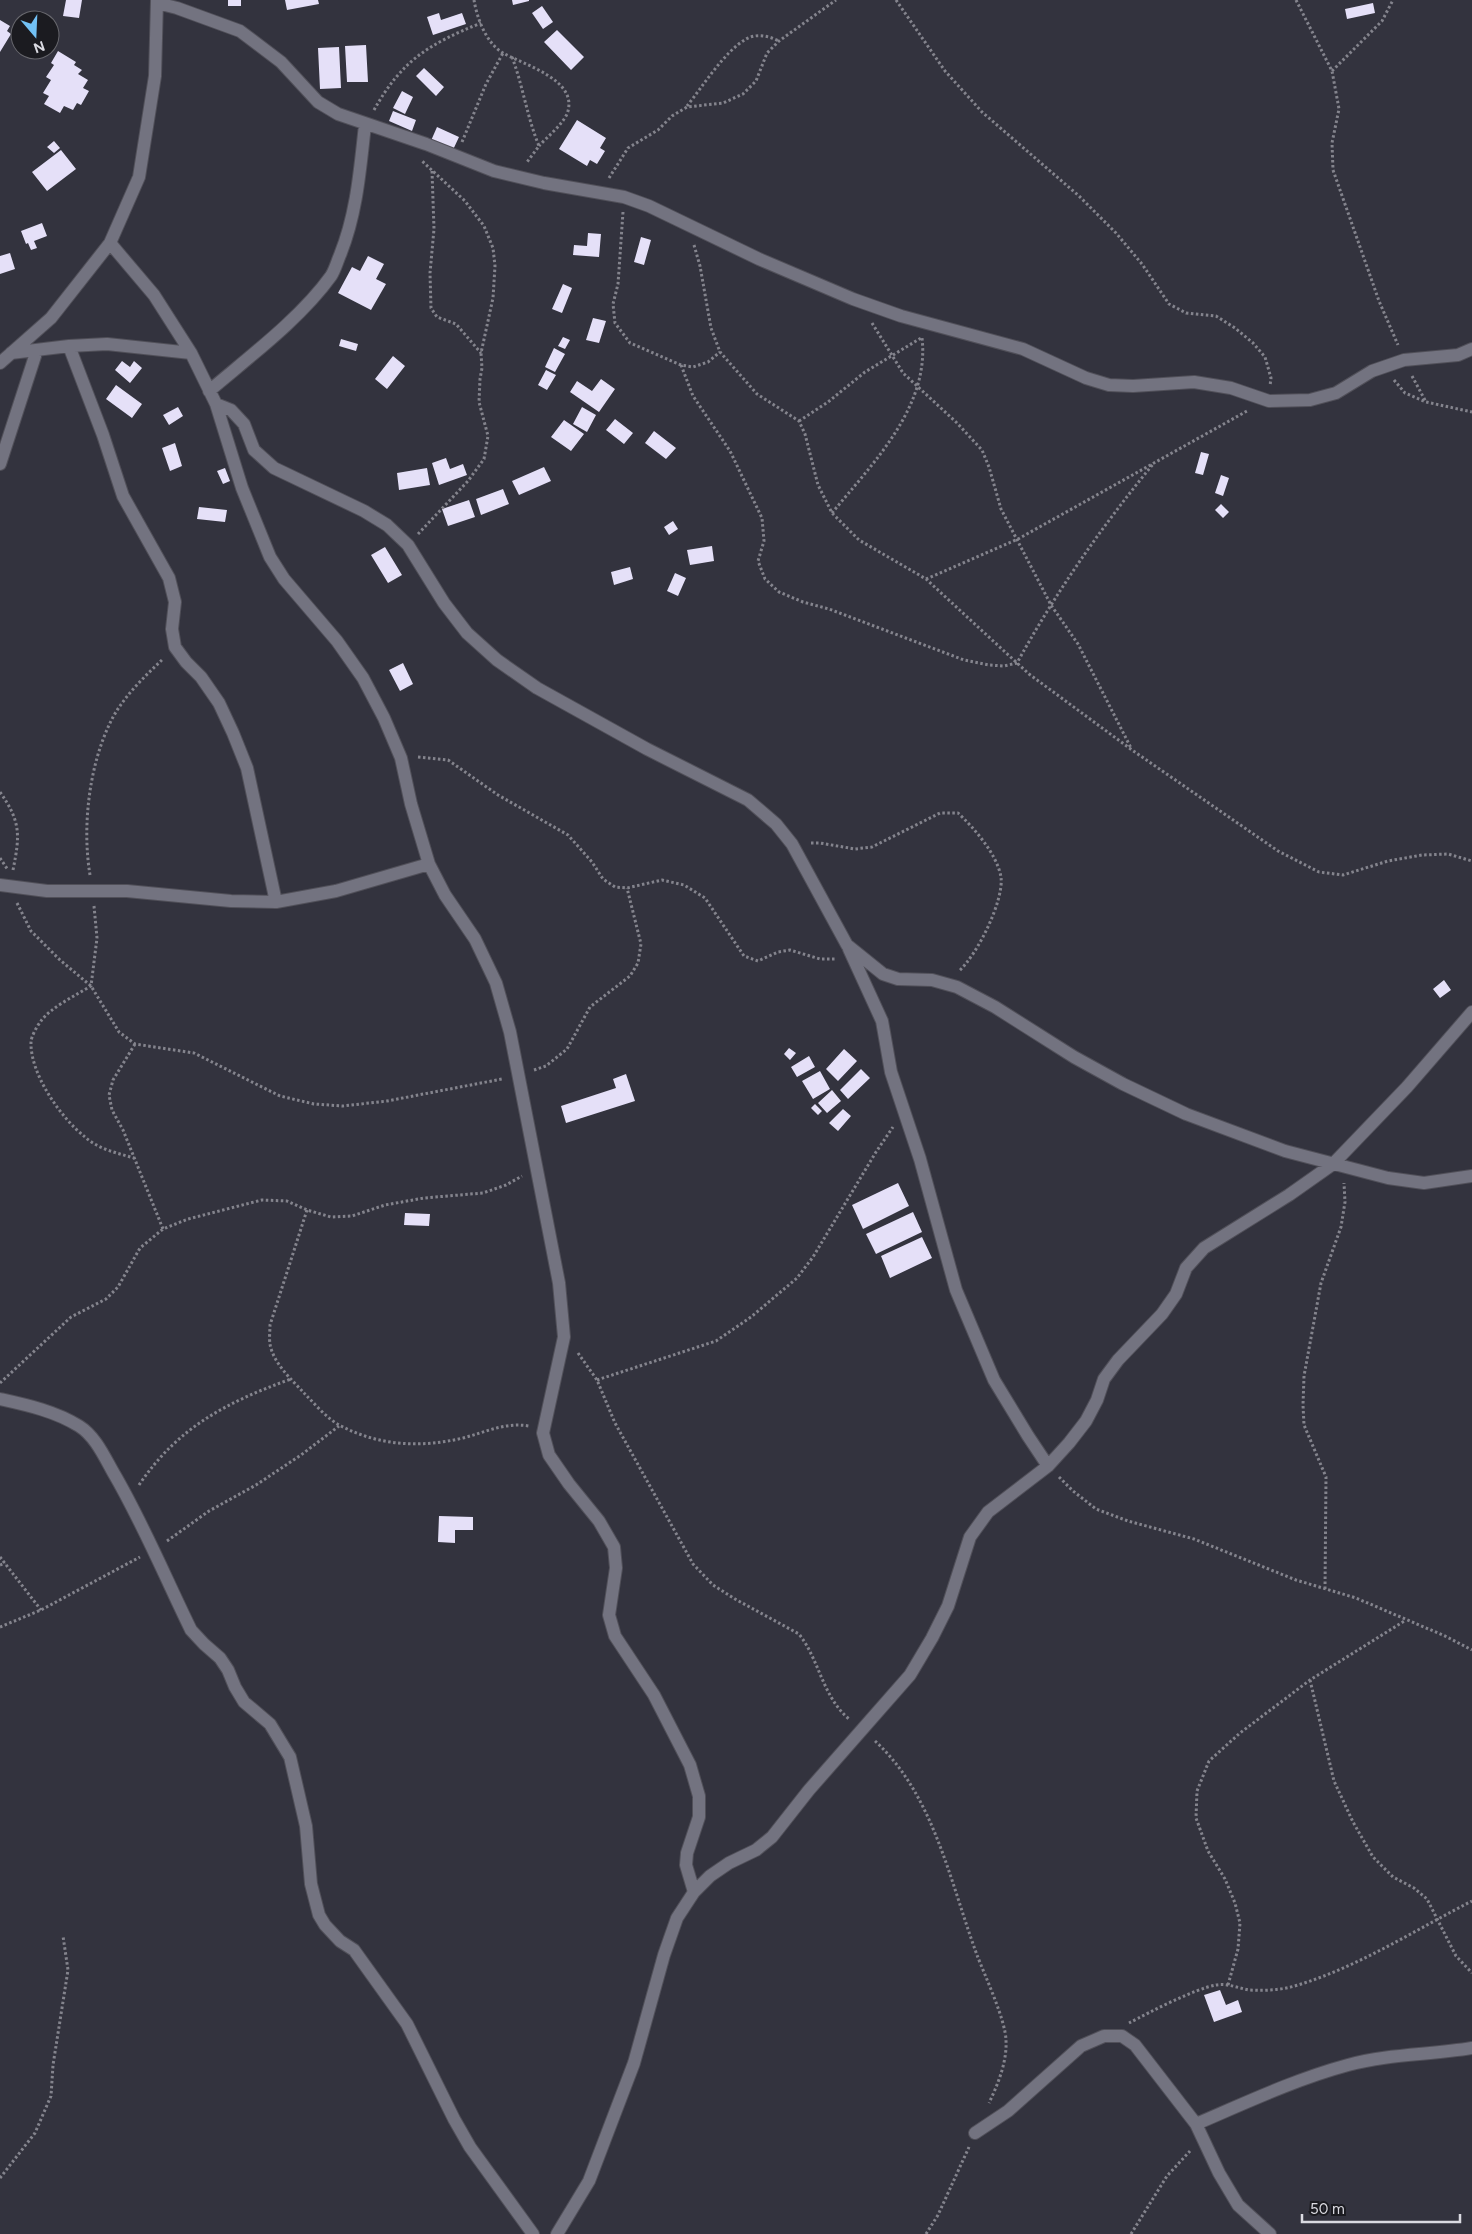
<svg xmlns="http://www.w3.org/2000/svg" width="1472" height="2234" font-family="Figtree,sans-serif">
<rect width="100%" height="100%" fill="#33333e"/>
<path fill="#e5e0f8" d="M66,0H82L79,18L63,16Z
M228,0H241V6H228Z
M285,0H318L319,4L287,10Z
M512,0H529V1L513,5Z
M1373,3L1375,13L1347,19L1345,9Z
M542,6L553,22L543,29L532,13Z
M439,13L441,20L462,13L466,24L433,35L427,17Z
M0,20L10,26L7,31L11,34L0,52Z
M557,30L584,57L571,70L544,42Z
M366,45L368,82H347L345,46Z
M339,47L341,88L320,89L318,48Z
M58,51L76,62L74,65L82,70L78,74L88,80L83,88L89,91L81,105L77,103L73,110L64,106L60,113L44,104L49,96L43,93L51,80L46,77L54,65L51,63Z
M424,68L444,87L436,96L416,76Z
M402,91L413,97L405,114L393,108Z
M393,111L416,120L412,131L389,121Z
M577,120L606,138L600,148L605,151L597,164L590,160L587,166L559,149Z
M437,127L459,137L452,152L430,143Z
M54,141L60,148L54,153L47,147Z
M61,150L76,169L47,191L32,172Z
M42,223L47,236L34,241L37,248L31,250L28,243L26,244L21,231Z
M588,233L601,234L599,257L573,255L574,245L587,246Z
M641,237L651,240L644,265L634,262Z
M10,253L15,269L0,274V256Z
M368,256L384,264L376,279L386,284L371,310L338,293L352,267L360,271Z
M563,284L572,288L562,313L552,309Z
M593,318L606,321L599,343L586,340Z
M563,337L570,340L565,349L558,346Z
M341,339L358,344L356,351L339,346Z
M554,348L565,354L555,372L545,367Z
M393,356L405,366L387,389L375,379Z
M122,361L130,367L134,361L142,368L130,383L115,370Z
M546,370L556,375L547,390L538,385Z
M601,379L615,389L599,412L570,392L577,381L592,391Z
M116,385L142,404L132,418L106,399Z
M178,407L183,416L169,425L163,415Z
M582,407L596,415L587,432L573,424Z
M615,419L633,433L624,444L606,430Z
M564,420L584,434L571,451L551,437Z
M654,431L676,448L666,459L645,443Z
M175,443L182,466L170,471L162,448Z
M1201,452L1209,454L1203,475L1195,473Z
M446,458L450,469L463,464L467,475L439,485L432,463Z
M544,467L551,481L519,495L512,481Z
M225,468L230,481L223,484L217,471Z
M427,468L430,485L399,490L397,473Z
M1221,475L1229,478L1223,496L1215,493Z
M503,489L509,504L481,515L476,499Z
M469,500L475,517L448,526L442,509Z
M1221,504L1229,512L1223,518L1215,510Z
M199,507L227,510L225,522L197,519Z
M673,521L678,529L669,535L664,527Z
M712,546L714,561L690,565L687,550Z
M385,547L402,575L388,583L371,555Z
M630,567L633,579L614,585L611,572Z
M675,573L686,578L678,596L667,591Z
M403,663L413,684L400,691L389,670Z
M1444,980L1451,990L1440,998L1433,989Z
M789,1048L796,1053L790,1060L784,1054Z
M844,1049L857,1061L838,1081L826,1069Z
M809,1056L815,1067L797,1077L791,1067Z
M861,1069L870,1078L848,1099L840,1090Z
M820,1071L830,1089L813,1099L802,1081Z
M626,1074L635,1101L566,1123L561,1106L616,1088L613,1079Z
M832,1090L841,1101L827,1113L818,1103Z
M815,1104L822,1111L818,1115L811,1108Z
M843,1109L851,1116L838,1131L829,1123Z
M898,1183L909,1206L863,1229L852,1205Z
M913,1212L922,1232L876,1254L866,1234Z
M405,1213L430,1214L429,1226L404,1225Z
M922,1237L932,1258L890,1278L881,1256Z
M439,1516L473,1517V1530H455V1543L438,1542Z
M1220,1990L1226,2005L1238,2000L1242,2012L1214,2022L1204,1995Z"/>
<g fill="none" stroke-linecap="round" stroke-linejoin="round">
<defs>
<path id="minor" d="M157,3L177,8L240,31L281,62L318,102L338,114L426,144L494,171L544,183L624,197L649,206L759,259L853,299L901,316L1023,349L1086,378L1109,385L1133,386L1194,382L1231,388L1269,401L1310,400L1336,393L1372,371L1404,360L1458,355L1472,349
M110,243L154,295L191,353L216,404L242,488L270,557L284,579L337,641L363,678L384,718L401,758L411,804L429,864L445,895L475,939L496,983L510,1032L559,1283L564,1337L543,1433L549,1455L569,1484L599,1521L614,1547L616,1568L609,1615L615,1636L654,1695L690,1765L699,1796V1817L687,1853L686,1865L694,1892
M69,346L103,435L123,496L169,578L175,602L172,629L175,647L186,662L201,677L219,703L233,733L247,768L276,902
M11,353L69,346L107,344L191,353
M0,363L51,318L110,243L139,177L155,76L157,0
M209,391C249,357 301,318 331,276C335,270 337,262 340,255C357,213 360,169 365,125
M216,404L231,410L244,424L254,450L274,468L364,511L387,525L408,545L444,603L467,633L497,660L537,688L647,749L748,800L776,824L792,844L847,945L883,974L898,979L932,980L957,987L995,1007L1074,1057L1123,1084L1186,1114L1285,1151L1388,1178L1424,1183L1472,1176
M0,464L37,350
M0,885L47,891H127L231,901L276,902L336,891L429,864
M849,949L882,1021L891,1072L920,1159L956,1290L994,1380L1028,1436L1048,1466
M0,1399C27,1405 55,1411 79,1426C95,1436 104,1456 113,1472C143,1523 165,1577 191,1630L204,1644L220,1658L228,1670L235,1687L244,1702L270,1724L290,1757L306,1826L311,1884L319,1915L325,1925L340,1941L354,1950L407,2024L454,2119L470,2147L533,2234
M1196,2124C1245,2103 1296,2079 1348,2065C1388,2054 1431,2055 1472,2048
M975,2133L1008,2111L1081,2046L1104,2036H1122L1135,2045L1196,2124L1219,2173L1238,2205L1270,2234
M557,2234L589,2181L634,2063L664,1955L677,1918L694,1892L710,1876L729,1863L756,1850L772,1837L809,1790L910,1675L932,1638L948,1606L970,1537L988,1512L1048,1466L1069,1443L1086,1421L1097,1400L1104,1379L1118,1360L1162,1314L1176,1294L1186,1268L1204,1248L1289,1195L1333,1164L1407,1087L1472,1012"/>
</defs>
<use href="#minor" stroke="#515059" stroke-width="14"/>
<path stroke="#84848d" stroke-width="3" stroke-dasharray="2.5 2.5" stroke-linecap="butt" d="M474,0C477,18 486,43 503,53C524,65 580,80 567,114C562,125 547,137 539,146
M896,0L945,71L982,112L1079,196L1116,233L1142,264L1169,304L1186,313L1216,316L1235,328L1253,343L1265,357L1271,378L1270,386
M1296,0L1332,71L1339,109L1332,143L1333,170L1379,301L1398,345
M512,57C523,86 527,117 539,146L527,162
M1332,71L1382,21L1393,0
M687,106C703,86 724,52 746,39C757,33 769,36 779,41
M374,110C402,60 429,44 481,23
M462,142L486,84L503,53
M432,171L434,229L430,273L431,308L437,317L456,324L481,353
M609,178L628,148L658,130L672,116L687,107L723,103L743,94L756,81L767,53L779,41L836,0
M623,212L618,284L613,304L615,323L630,343L681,365L693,367L708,362L720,352
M694,245L700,266L711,328L720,352L757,394L799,421L805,434L818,485L832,513L859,540L926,579L1029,674L1132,750L1278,851L1319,872L1343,875L1388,861L1422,855L1448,854L1472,861
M872,323L903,373L957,423L982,450L989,467L1001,509L1051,605L1078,644L1131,748
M681,365L693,396L730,451L762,518L764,541L758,561L765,579L779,592L803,602L829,609L964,660L989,665L1004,666L1017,663C1056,592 1102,526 1154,463
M1412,376L1426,402
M1394,380L1405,393L1426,402L1472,412
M799,421L828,402L865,372L921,338
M832,513C872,464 930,407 922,338
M418,534L468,481L484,459L488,436L479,402L480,379L482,368L481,353L493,298L495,266L493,248L484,226L465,201L422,161
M926,579L1018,539L1247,411
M418,757L448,760L498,795L568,835L592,862L603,879L615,887L627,888L662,880L684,885L705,898L744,956L758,961L778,952L790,950L820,959H837
M0,792C21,822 20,835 13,870
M811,843H820L855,849L872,847L940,813H958C974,828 997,854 1001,877C1004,901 977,955 959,971
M0,858L8,870
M90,875C82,827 89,765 111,721C123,697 144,677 163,659
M17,903L31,931L60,960L91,986L119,1032L135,1044L194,1053L280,1096L314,1104L343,1106L387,1101L502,1079
M94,906L97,938L91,986C76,995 50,1008 41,1021C37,1026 31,1037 31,1042C30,1074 61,1118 85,1137C98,1149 117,1153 134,1158
M135,1044L113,1080L109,1095L112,1110L123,1130L163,1229
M534,1070L546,1066L567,1049L590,1007L630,976L638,963L641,944L627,888
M307,1210L270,1325C270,1331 269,1338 270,1344C273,1363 292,1380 304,1393C315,1404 327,1419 341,1426C380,1446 420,1448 463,1438C486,1432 505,1422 529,1426
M578,1353L597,1380L615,1423L693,1564L713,1585L735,1599L799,1634C820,1661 822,1696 849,1719
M597,1380L716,1341L751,1317L797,1278L813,1257L876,1152L893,1127
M0,1383L71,1317L106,1299L118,1287L140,1248L163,1229L188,1219L262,1200L287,1201L307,1210L331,1217L352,1216L385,1205L424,1198L483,1193L506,1185L522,1176
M1059,1477L1073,1491L1096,1509L1128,1521L1194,1539L1296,1580L1356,1598L1445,1636L1472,1650
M139,1485C178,1427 227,1402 291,1379
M167,1541L209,1511L256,1485L301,1455L339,1426
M0,1557L41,1610
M0,1565L5,1563
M1325,1589L1326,1477L1304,1425L1303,1405L1304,1376L1321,1283L1341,1227L1345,1202L1344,1183
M0,1627L41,1610L140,1557
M1310,1680L1334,1781L1353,1822L1373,1857L1393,1877L1414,1888L1427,1899L1456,1956L1472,1973
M875,1741C934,1795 950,1882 977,1955C985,1976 1006,2021 1006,2041C1007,2062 998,2084 989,2103
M1228,1985L1238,1949L1240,1923L1235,1903L1225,1879L1208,1851L1196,1818L1197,1791L1209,1761L1240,1733L1310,1680L1406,1620
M1129,2023C1150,2012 1194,1989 1216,1985C1227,1983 1238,1988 1249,1990C1266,1991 1282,1990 1298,1985C1360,1966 1415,1930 1472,1901
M0,2178L35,2133L51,2096L53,2065L68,1970L63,1936
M926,2234L938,2215L969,2147
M1131,2234L1167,2176L1190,2151"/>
<use href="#minor" stroke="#737380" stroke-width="12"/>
</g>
<g transform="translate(35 35) rotate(161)"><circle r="24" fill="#1b1b20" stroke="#68686e"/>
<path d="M0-4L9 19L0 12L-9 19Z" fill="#72c1f5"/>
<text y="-8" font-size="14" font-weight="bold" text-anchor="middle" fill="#dbdbe2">N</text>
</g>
<path d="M1302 2214v8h158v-8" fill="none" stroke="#dbdbe2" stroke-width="2.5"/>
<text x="1310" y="2214" font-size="15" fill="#dbdbe2" stroke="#1b1b20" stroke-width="4" paint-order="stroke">50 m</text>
</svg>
